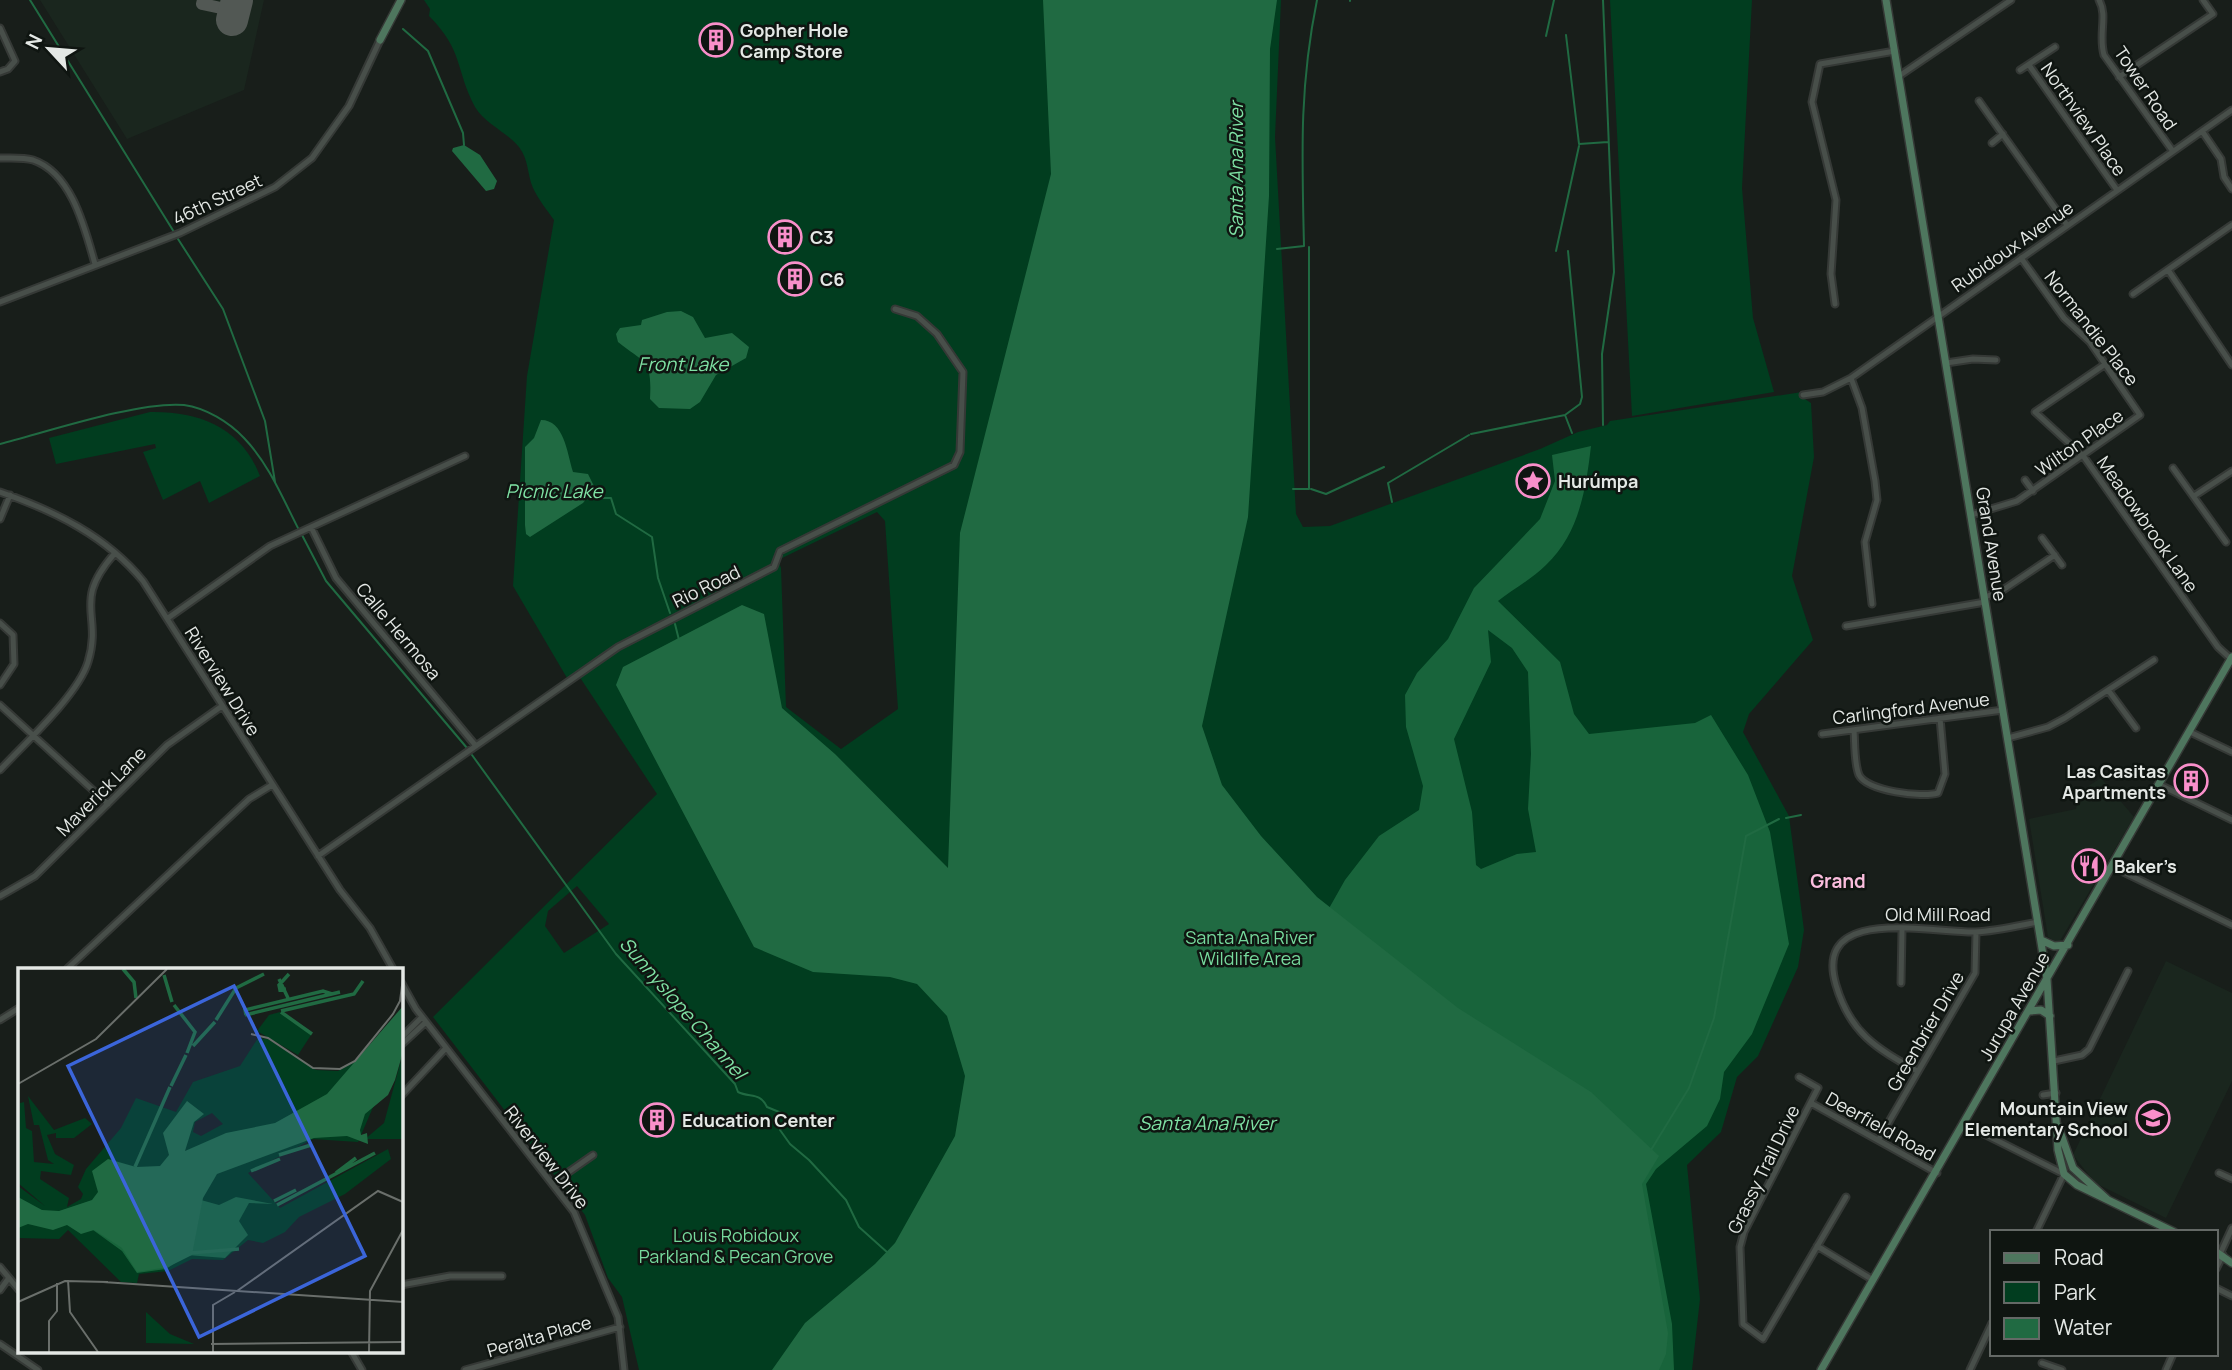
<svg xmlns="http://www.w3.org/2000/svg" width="2232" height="1370" font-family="Manrope,sans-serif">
<rect width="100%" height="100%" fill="#181e1a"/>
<path fill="#1a261e" d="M40,0H264L244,90L127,139Z
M2101,778L2134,817L2058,944L2048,937L2029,819L2076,809L2079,792Z
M2166,961L2232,993V1081L2166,1218L2095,1183L2073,1155Z"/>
<path fill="#013d1f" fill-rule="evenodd" d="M424,0H1281L1275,137L1296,514L1303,527L1330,526L1540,449L1578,432L1607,425L1610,421L1802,392V397L1811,403L1814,457L1792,576L1813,640L1749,714L1743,732L1789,816L1804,930L1798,967L1758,1056L1737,1077L1721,1132L1687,1165L1700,1299L1692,1370H639L622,1297L608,1278L585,1215L433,1017L657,794L577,673L567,678L513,586L527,376L554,220C547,210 538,199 533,188C527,174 529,160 519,147C507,132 485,124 475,107C455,69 464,51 429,16L430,9ZM877,512L885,521L898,709L841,749L786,707L781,568L778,560ZM577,886L609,924L564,953L545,926L548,911Z
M1610,0H1752L1742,188L1753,318L1774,392L1632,416Z
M150,412C200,411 242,428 260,476L209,503L200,481L163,500L143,452L156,448L155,444L56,464L49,438Z"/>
<path fill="#18643b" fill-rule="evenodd" d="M1591,446C1586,489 1579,534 1546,565C1532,579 1513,589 1498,601L1560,662L1574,714L1589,734L1695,723L1711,715L1748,775L1770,832L1789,944L1752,1034L1724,1072L1720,1099L1707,1126L1656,1169L1646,1184L1672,1324L1674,1370H1492L1323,919L1345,880L1379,836L1419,810L1423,786L1406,727L1405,695L1417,673L1448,639L1474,588L1540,519L1555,481L1552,455ZM1488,630L1512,648L1528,672L1531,754L1528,809L1536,852L1517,854L1481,869L1476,865L1472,812L1454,739L1491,662Z"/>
<path fill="#206a42" d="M1043,0H1277L1270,49L1269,196L1248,517L1202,726L1222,785L1261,836L1317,897L1458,1008L1591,1092L1659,1156L1642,1184L1668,1333L1666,1354L1659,1370H772L805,1323L875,1264L895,1243L955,1136L965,1076L947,1016L917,984L890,977L813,972L754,947L616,685L623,667L742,605L764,614L782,708L835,754L948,868L960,533L1051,174Z
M464,145L480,155L497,181L494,189L486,191L452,151L453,148Z
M681,311L693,317L705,338L732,333L749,347L746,358L716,375L700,402L690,409L659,408L650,399C652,360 646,364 618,342L616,334L620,328L641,325L642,320L667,312Z
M541,420C564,420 567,452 573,472L588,474L595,488L583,503L530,537L526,534L525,525V447L534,438Z"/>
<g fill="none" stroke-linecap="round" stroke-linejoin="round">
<path stroke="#206a42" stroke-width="2" d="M30,0L174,232
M1350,0V1
M403,29L428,51L463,133L464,145
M1566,35L1579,144L1608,142
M1546,36L1554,0
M178,239L223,309L265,421L275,482
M1277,249L1304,246C1302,157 1299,88 1317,0
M1556,251L1579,146
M1568,251L1582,397L1580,404L1565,415L1572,433
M1603,425L1602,354L1614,272L1603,0
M1471,434L1565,415
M0,444C47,432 139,401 184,405C206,408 229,422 244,438C269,464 283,499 299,530
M1293,489H1309V247
M1311,489L1326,494L1384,467
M601,498H611L616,514L652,537L658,578L670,613
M1392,502L1388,483L1469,435
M302,535L326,581L467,748
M675,624L679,640
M472,755L616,954L735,1084L738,1092C750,1098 760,1092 767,1107L784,1114L786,1122L780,1130L790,1144L809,1160L846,1200L859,1227L888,1253
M1786,818L1801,815
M1651,1150L1689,1088L1714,1018L1746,836L1779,819"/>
<path stroke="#525854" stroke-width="12" d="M203,0L202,4L235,11"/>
<path stroke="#525854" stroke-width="32" d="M232,20L237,0"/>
<defs>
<path id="street" d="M2099,0C2108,16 2098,34 2104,55L2172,150
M0,28L15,61L8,69L0,72
M2029,65L2117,190
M2020,70L2055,47
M1899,76L2011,0
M2119,77L2213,14L2203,0
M1979,101L2067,225
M2202,131L2221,159L2224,177L2232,189
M1992,143L2003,134
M0,158C10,158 23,157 33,160C72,173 85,229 95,264
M2168,270L2232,365
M2133,294L2232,225
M0,302L180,233L275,187L312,158L349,106L380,40
M1835,304L1831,274L1836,200L1812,102L1820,64L1895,51
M1946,363L1973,359L1996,360
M2104,365L2035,412L2084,457L2218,647L2232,660
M1851,378L1862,408L1875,481L1877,500L1865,542L1872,604
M1803,395L1823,392L1851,378L2232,110
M2173,468L2226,542
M2025,480L2033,491
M0,492C55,511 106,536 143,581L340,890L370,928L393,969
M2194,496L2232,471
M1971,515L2017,501L2140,415L2090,342L2064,318L2021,258
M0,519L10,495
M311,527L336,578L476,746
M2042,538L2062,565
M1985,597L2003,590L2055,555
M168,618L270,546L465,456
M0,623L13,635L14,664L0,685
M1846,626L1985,602
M2108,690L2136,728
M0,705L108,804
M1854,730C1855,743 1854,763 1859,775C1867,791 1922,798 1938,793L1945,774L1940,718
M2190,732L2232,752
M1822,734L2003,710
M2008,738L2048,727L2065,718L2154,660
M0,770C24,744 78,695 88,662C103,613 71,603 115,553
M2160,785L2232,820
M318,856L618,647L774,567L780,551L954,465L960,452L963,372L937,334L917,316L895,309
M2113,867L2232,925
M0,896L35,876L167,745L222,706
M67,969L249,799L272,785
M401,982L416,1009L574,1212L618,1317L624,1370
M1901,983L1902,930
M0,1020L19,1008
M401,1038L422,1017
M401,1045L426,1022
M2054,1061L2082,1055L2089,1049L2128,971
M1917,1071C1876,1048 1850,1033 1836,985C1812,904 1932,933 1975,932C1996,931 2017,926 2038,922
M1799,1077L1818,1088L1744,1232L1740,1247L1743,1324L1763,1339L1846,1197
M2043,1095L2056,1093
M401,1096L446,1048
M1811,1103L1937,1173
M1964,1124L2064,1174
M1879,1139L1975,973L1976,932
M2219,1173L2232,1179
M553,1183L593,1155
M2036,1232L2064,1174
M1817,1246L1873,1280
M2220,1254L2232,1228
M0,1267L19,1290
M2216,1269L2223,1255
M401,1285L450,1276H502
M2216,1288L2232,1296
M0,1290L8,1279
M0,1344L38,1370
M351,1351L362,1370
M2042,1363L2062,1370
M465,1370L620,1327
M1970,1370L1992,1323
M2166,1370L2173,1354"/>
<path id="secondary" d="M1886,0L2047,979L2058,1150L2064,1174L2077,1185L2174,1232
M380,40L401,0
M2041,940L2054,946L2068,945
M2030,1011L2041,1010L2050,1016
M2058,1126L2073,1168L2107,1199
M2216,1252L2232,1263
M1821,1370L2232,657"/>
</defs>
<use href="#street" stroke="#353936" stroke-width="9"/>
<use href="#secondary" stroke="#353936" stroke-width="10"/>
<use href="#street" stroke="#484f4a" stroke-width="5"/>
<use href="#secondary" stroke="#4e765e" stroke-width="7"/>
</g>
<defs>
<symbol id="building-ring" viewBox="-11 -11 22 22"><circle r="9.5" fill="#0f1511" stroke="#f98fca" stroke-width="1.5"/><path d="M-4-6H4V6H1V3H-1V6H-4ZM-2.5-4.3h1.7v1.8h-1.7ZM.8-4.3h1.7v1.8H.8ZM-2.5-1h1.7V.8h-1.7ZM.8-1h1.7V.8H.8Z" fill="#f98fca"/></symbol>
<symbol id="sight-ring" viewBox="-11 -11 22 22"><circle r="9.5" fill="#0f1511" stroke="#f98fca" stroke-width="1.5"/><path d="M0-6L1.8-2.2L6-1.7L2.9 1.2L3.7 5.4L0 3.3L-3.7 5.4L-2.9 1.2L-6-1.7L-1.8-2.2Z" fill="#f98fca"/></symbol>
<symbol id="restaurant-ring" viewBox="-11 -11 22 22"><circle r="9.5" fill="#0f1511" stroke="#f98fca" stroke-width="1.5"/><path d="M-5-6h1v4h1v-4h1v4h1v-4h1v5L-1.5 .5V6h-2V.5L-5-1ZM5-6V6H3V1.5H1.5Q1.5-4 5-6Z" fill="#f98fca"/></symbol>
<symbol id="school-ring" viewBox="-11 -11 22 22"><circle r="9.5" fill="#0f1511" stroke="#f98fca" stroke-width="1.5"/><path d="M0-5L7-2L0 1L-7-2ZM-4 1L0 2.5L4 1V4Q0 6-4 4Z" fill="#f98fca"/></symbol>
</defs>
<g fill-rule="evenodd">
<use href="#building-ring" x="697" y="21" width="38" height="38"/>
<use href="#building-ring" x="766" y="218" width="38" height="38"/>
<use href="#building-ring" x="776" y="260" width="38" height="38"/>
<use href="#sight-ring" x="1514" y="462" width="38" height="38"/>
<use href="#building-ring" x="2172" y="762" width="38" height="38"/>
<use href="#restaurant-ring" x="2070" y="847" width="38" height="38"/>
<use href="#school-ring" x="2134" y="1099" width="38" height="38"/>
<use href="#building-ring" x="638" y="1101" width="38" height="38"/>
</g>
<g text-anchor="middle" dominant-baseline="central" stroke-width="5" stroke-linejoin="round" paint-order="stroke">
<g font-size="18" font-weight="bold" fill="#e4e8e5" stroke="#0f1511" text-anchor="start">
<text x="740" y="30">Gopher Hole<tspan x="740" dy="21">Camp Store</tspan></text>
<text x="810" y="237">C3</text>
<text x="820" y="279">C6</text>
<text x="1558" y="481">Hurúmpa</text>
<text x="2166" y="771" text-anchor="end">Las Casitas<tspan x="2166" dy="21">Apartments</tspan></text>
<text x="2114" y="866">Baker’s</text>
<text x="2128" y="1108" text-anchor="end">Mountain View<tspan x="2128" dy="21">Elementary School</tspan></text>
<text x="682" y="1120">Education Center</text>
</g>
<g font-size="18" fill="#e4e8e5" stroke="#0f1511">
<text transform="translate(2146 88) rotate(56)">Tower Road</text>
<text transform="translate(2084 119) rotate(55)">Northview Place</text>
<text transform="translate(217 199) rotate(-25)">46th Street</text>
<text transform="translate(2012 246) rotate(-35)">Rubidoux Avenue</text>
<text transform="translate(2092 328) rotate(52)">Normandie Place</text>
<text transform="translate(2079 442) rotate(-35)">Wilton Place</text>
<text transform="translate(2148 524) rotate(55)">Meadowbrook Lane</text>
<text transform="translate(1992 544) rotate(81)">Grand Avenue</text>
<text transform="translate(706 586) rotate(-26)">Rio Road</text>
<text transform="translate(399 631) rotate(50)">Calle Hermosa</text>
<text transform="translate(223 681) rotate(58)">Riverview Drive</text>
<text transform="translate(1911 708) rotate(-7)">Carlingford Avenue</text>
<text transform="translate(101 791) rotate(-45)">Maverick Lane</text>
<text x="1938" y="914">Old Mill Road</text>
<text transform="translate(2014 1006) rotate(-60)">Jurupa Avenue</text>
<text transform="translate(1925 1031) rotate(-60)">Greenbrier Drive</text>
<text transform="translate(1881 1126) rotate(29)">Deerfield Road</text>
<text transform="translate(547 1157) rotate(52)">Riverview Drive</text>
<text transform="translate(1763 1169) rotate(-64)">Grassy Trail Drive</text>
<text transform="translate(539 1336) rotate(-16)">Peralta Place</text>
</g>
<g font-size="18" fill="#77da9d" stroke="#0f1511">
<text x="1250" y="937">Santa Ana River<tspan x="1250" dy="21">Wildlife Area</tspan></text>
<text x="736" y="1235">Louis Robidoux<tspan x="736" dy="21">Parkland &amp; Pecan Grove</tspan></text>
</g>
<g font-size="19" font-style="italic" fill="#7fe2a4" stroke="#0f1511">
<text transform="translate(1236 170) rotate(-90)">Santa Ana River</text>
<text x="683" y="364">Front Lake</text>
<text x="554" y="491">Picnic Lake</text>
<text transform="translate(683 1008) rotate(49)">Sunnyslope Channel</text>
<text x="1207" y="1123">Santa Ana River</text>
</g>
<g font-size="19" font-weight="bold" fill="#fabddd" stroke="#0f1511">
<text x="1838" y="881">Grand</text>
</g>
</g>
<g transform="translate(18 968)">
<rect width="385" height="385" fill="#181e1a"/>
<path d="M262,44L293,67L280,87L239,63L251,47ZM240,70L250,71L298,102L320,103L342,90L369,107L340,174L295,171L230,205L262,240L370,181L373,191L327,226L281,249L267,264L245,275L230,272L205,292L174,291L150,303L121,306L119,315L103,314L50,262L41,271L0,270V218L27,238L0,215L2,135L6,134L8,160L14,163L16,194L36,196L30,192L21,157H16L10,128L36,162L67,150L74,156L56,170H38V165L29,167L37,186L56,197L53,207L23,203L22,211L51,230L49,239L63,231L65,226L60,219L68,201L103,160L118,130L158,144L175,114L222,98ZM194,145L205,156L183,168L175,164L177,154ZM385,85V171H347L366,155ZM128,344L152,366L176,376L128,375Z" fill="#013d1f" fill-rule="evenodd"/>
<path d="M218,229L255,236L231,235L221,253L230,267L207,290L169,287L148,301L119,305L104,283L75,262L183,232L201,237Z" fill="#18643b"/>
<path d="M385,38V84L377,112L370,127L347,146L342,162L343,167L349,165L350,176L329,168L296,170L199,206L185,230L174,287L150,299L119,304L104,280L76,262L63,266L49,257L35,262L10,256L0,260V229L24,242L41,243L74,232L80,224L74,203L90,191L118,199L142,198L151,187L145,165L169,133L186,146L176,154L167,183L208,165L257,155L309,126Z" fill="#206a42"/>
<path fill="none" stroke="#206a42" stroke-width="3.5" d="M105,1L116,14L118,30M146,7L154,34M261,11L270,30M268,21L262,22L261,17L271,6M156,37L177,64L169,85M263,43L336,26L345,13M263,44L294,66M227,47L322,24M228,47L227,42L305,23L314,26M198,52L218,20L246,6M175,78L197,54M153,118L168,87M261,187L293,177M117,199L152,119M233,203L262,191M318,205L338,190M256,233L278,222M259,237L357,185M172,285L221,281"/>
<path fill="none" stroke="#6a6f6b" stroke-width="2" d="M233,66L250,70L295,100L322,101L337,93L375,46L382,33L385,10M0,116L78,71L149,1M50,312L52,344L80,384M85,314L385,334M219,323L360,223L385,234M0,334L47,313L90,314M193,376L385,374M31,384V353L39,343V315M195,384V337L217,324M351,384L352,323L385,262"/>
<path fill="#3b65da" fill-opacity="0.15" stroke="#3b65da" stroke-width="3.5" d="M216,18L347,288L181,369L50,98Z"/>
<rect width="385" height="385" fill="none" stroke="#e4e8e5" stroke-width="3.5"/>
</g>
<rect x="1990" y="1230" width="228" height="126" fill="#0f1511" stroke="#646966" stroke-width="2"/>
<rect x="2004" y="1253" width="35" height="10" fill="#4e765e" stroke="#646966" stroke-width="2"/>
<text x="2054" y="1265" font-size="21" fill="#e4e8e5">Road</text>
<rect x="2004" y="1282" width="35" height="21" fill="#013d1f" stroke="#646966" stroke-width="2"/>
<text x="2054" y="1300" font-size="21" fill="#e4e8e5">Park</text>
<rect x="2004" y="1318" width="35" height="21" fill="#206a42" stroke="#646966" stroke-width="2"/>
<text x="2054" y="1335" font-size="21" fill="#e4e8e5">Water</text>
<g transform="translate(49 49) rotate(296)" stroke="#0f1511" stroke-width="5" paint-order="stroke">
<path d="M0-5L12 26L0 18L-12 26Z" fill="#e4e8e5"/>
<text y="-10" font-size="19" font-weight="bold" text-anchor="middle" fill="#e4e8e5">N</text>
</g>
</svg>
